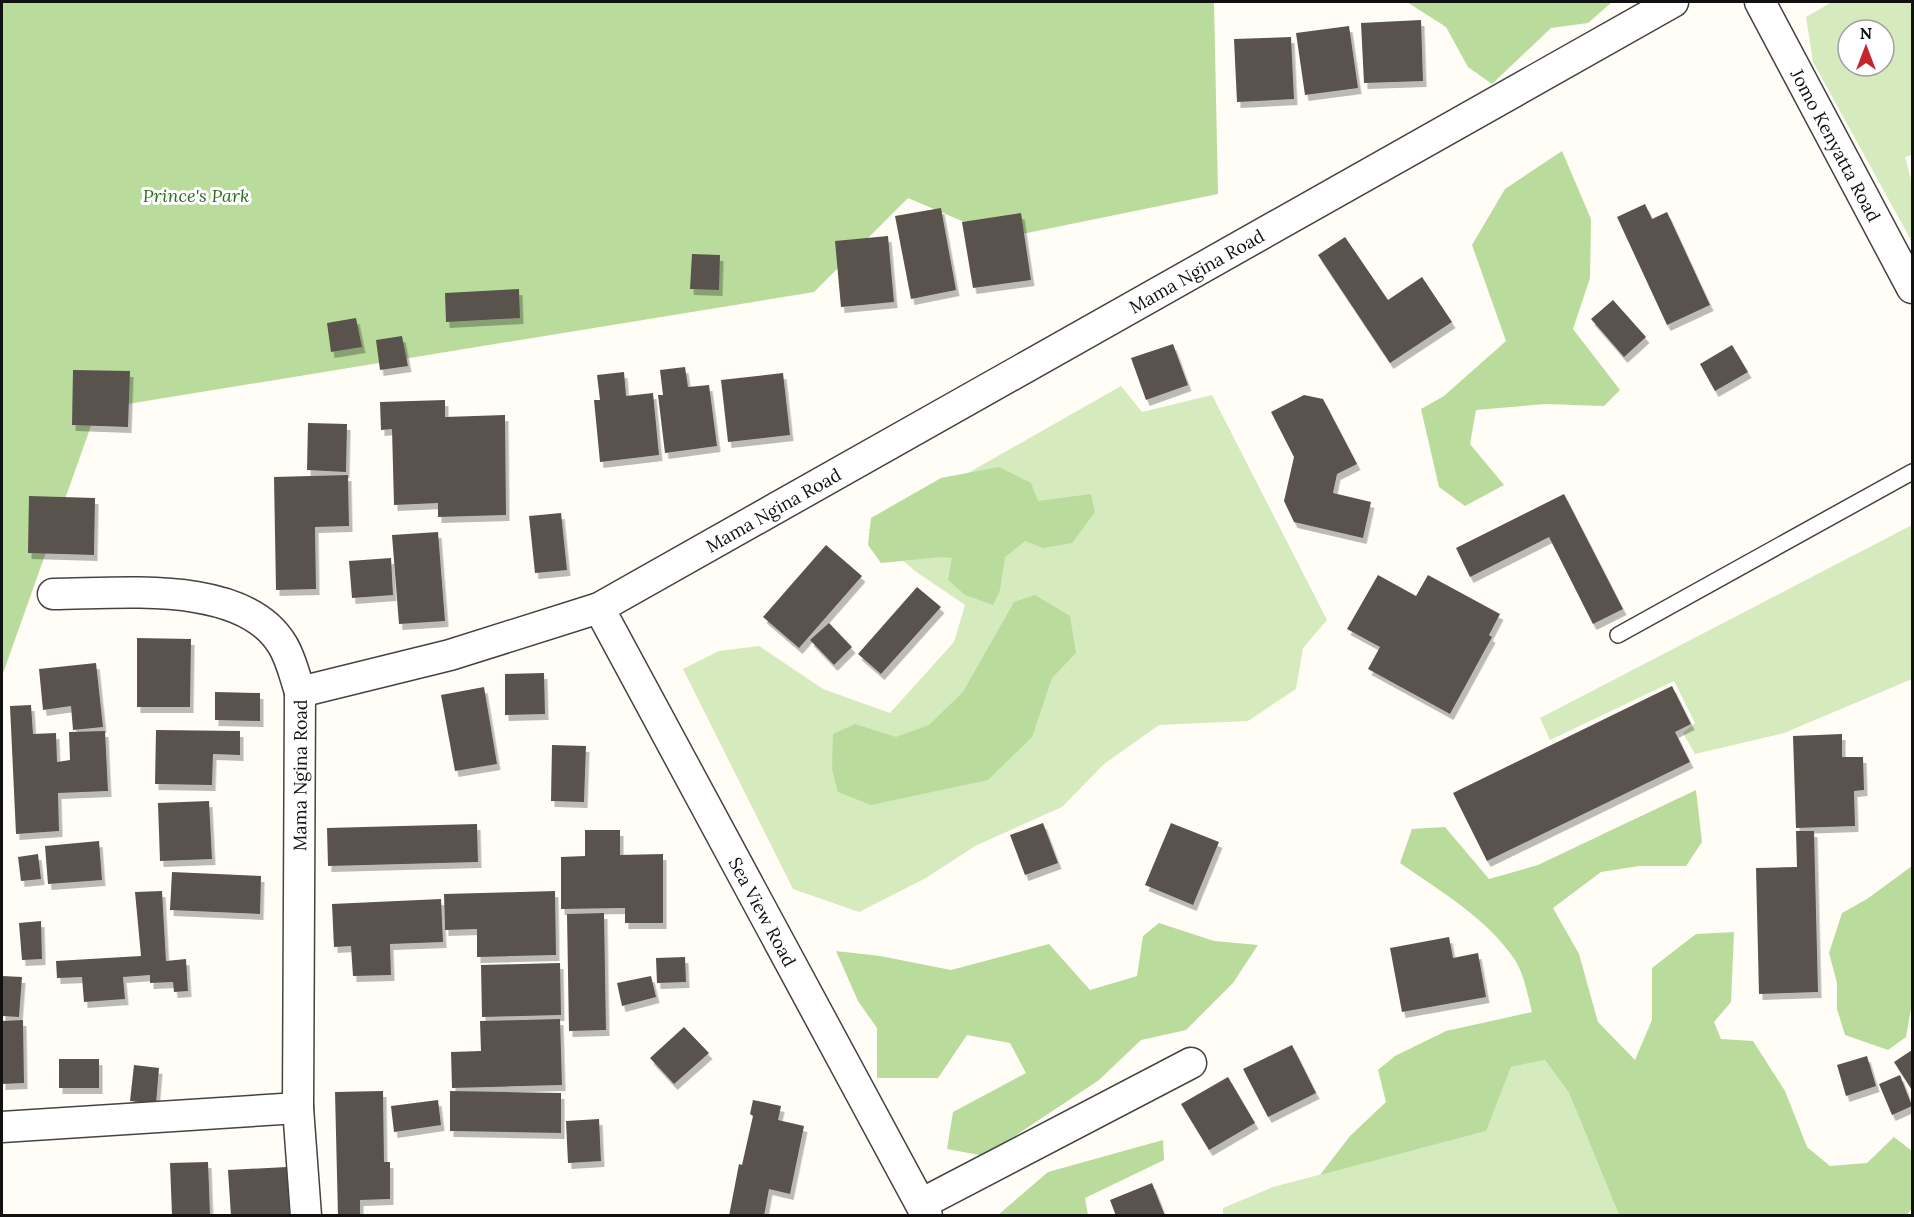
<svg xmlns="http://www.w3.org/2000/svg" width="1914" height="1217" font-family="Lora,serif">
<defs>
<filter id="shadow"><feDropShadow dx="3.5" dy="6" stdDeviation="0" flood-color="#0004"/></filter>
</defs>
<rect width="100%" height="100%" fill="#fffdf5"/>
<path fill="#d5ebbd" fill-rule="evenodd" d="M1832,2H1912V155L1905,157L1912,183V242L1813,62L1806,17ZM1848,30H1884V66H1848Z
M1121,386L1142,412L1212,395L1327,620L1303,648L1296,689L1248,721L1159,725L1104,764L1062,807L975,846L926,878L859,912L793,889L683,669L719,651L759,646L823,689L890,713L954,642L965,605L915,571L868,530Z
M1912,525V679L1784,733L1695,754L1683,733L1695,723L1674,681L1550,740L1540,718Z
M1545,1060L1569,1093L1619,1215L1223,1216V1208L1273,1187L1485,1131L1511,1067Z"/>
<path fill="#b9dc9c" d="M2,2H1214L1218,194L1002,238L908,198L814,292L97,409L2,676Z
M1407,2H1612L1588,23L1551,28L1492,84L1468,67L1446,27Z
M1562,151L1591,219L1590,278L1573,329L1620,390L1604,406L1545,404L1476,410L1470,444L1504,485L1465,506L1439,487L1421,409L1444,396L1506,341L1472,245L1505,189Z
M999,467L1031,483L1038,501L1091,494L1095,512L1072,543L1043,548L1025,541L1005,557L1000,590L993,605L965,595L948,580L952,558L941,557L881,563L868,545L871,518L941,478Z
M1035,595L1070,616L1076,653L1052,678L1032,737L988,780L871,805L838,792L832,769L833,734L855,724L896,737L929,725L963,692L1014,602Z
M1696,790L1702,842L1686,866H1639L1601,872L1553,908L1579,954L1598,1022L1635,1060L1652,1020V968L1696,934L1734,932L1731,1002L1714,1022L1721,1039L1753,1041L1785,1091L1807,1147L1830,1166L1867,1163L1894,1137L1912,1151V1208L1907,1215H1619L1569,1093L1545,1060L1511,1067L1486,1131L1320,1175L1350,1136L1386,1102L1378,1070L1395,1056L1446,1031L1532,1012C1528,996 1524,974 1515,960C1487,918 1440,891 1400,863L1412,829L1445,827L1489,879L1538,865Z
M1912,866V1003L1906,1037L1888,1050L1845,1035L1837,1009V983L1829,953L1842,913L1867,899Z
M1159,923L1214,941L1258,945L1233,983L1186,1030L1141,1040L1099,1080L985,1156L947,1149L953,1112L1026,1073L1010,1043L967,1035L938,1078H877V1028L858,1001L836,951L880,956L951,970L1049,944L1090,990L1137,976L1143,936Z
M1163,1140L1164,1160L1085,1198L1088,1215H998L1048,1172Z"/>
<path fill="#5a524d" filter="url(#shadow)" d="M1421,20L1423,81L1364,83L1361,23Z
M1349,26L1358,88L1305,95L1296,33Z
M1291,37L1294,99L1237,102L1234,39Z
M1645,204L1652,219L1667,212L1710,305L1667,325L1617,217Z
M941,208L956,290L911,299L895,216Z
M1021,213L1031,280L973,288L962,222Z
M888,236L894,302L841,307L835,241Z
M1345,237L1388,300L1422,277L1452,322L1390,363L1318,255Z
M692,254L720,255L719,290L690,289Z
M519,289L520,318L446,322L445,293Z
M1613,300L1646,337L1624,357L1591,319Z
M356,318L362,347L331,352L327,323Z
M402,336L408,366L380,370L376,340Z
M1173,344L1188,385L1146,400L1131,358Z
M1732,345L1748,372L1715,391L1700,364Z
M685,367L688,387L709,385L717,446L665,453L658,395H663L660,370Z
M73,370L130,371L128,427L72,425Z
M624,372L626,396L653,393L659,455L600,462L594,400H600L597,375Z
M783,373L790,435L728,442L721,380Z
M1304,395L1323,399L1357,464L1337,474L1333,493L1371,502L1363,538L1294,522L1284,501L1294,457L1271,412Z
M445,400V417L505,415L506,515L438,517V503L394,505L392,429L381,430L380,402Z
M308,423L347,424L346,472L307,470Z
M348,475L349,526L315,527L316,589L276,590L274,477Z
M1564,494L1623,609L1593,624L1549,537L1470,577L1456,548Z
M29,496L95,498L94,555L28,553Z
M561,513L567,570L535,573L529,516Z
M438,532L445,621L399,624L392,535Z
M826,545L862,576L799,648L763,617Z
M391,558L393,595L352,598L349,561Z
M1378,575L1416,596L1428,575L1500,614L1489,635L1492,637L1450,714L1368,669L1380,647L1347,629Z
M917,587L941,607L881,674L858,654Z
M829,623L852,647L834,665L810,640Z
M137,638L191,639L190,707H137Z
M96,663L103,727L73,730L71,706L43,710L39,669Z
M544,673L545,714L505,715V674Z
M1672,686L1691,724L1675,732L1690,762L1487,861L1453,793Z
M484,687L497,764L455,771L441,695Z
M215,692L260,693V721L215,720Z
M31,705L33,734L56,733L57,762L70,760L69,732L105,731L108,791L58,793L59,831L16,834L10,706Z
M156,730L240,731V755L213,754L212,785L155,784Z
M1842,734V757H1863L1864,790L1854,791L1855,826L1796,828L1793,736Z
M552,745L586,746L584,802L551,801Z
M209,801L212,859L160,861L158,803Z
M1043,823L1058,863L1025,875L1010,835Z
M1171,823L1219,842L1193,905L1145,885Z
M477,824L478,862L328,866L327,828Z
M585,830H620V855L663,854V923H625V908L561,909V857L585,856Z
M1796,831H1814L1818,992L1759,994L1756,868L1797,867Z
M99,841L102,880L48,884L45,846Z
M38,854L41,879L21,881L18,857Z
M172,872L261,876L260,914L170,910Z
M162,891L166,961L186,959L188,991L174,992L173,982L150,983V975L123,977L125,999L84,1002L82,977L57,978L56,961L141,956L135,892Z
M555,891L556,955L477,957V929L445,930L444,894Z
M441,899L443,942L390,944L391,975L353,976L351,946L334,947L332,904Z
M604,913L606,1030L569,1031L567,914Z
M41,921L42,959L22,960L19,923Z
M1449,937L1453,958L1478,953L1486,997L1402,1012L1390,948Z
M685,957L686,982L657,983L656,958Z
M560,963L561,1015L482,1017L481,965Z
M2,976L22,977L19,1017L2,1016Z
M651,976L656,997L622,1006L617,983Z
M560,1019L562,1085L452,1088L451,1052L481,1051L480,1021Z
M23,1020L24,1083L2,1084V1021Z
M684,1027L709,1053L674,1084L650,1058Z
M1292,1045L1316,1093L1268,1117L1243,1069Z
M1912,1050V1090L1894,1062Z
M1867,1056L1876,1086L1846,1096L1837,1065Z
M59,1059H99V1088H59Z
M134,1065L159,1068L156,1104L130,1101Z
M1900,1075L1912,1106L1892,1115L1879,1084Z
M1228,1077L1255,1123L1209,1150L1181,1104Z
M383,1091L384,1162H390V1199L360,1200V1216H338L335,1092Z
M450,1091L561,1093V1133L450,1131Z
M438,1100L441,1125L394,1132L391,1106Z
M753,1100L781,1106L778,1120L804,1126L790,1194L769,1189L764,1216H729L739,1164L742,1165L753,1116L750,1114Z
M599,1119L601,1161L568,1163L566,1121Z
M208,1162L210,1214L172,1215L170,1163Z
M287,1167L290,1216H231L228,1170Z
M1152,1183L1165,1216H1116L1110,1200Z"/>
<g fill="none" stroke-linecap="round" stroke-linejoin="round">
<defs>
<path id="lane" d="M1618,635L1912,472"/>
<g id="street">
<path id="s1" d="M1760,2L1912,288"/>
<path d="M53,594C119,594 242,579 282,644C291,658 295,677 300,692"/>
<path id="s2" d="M599,608L927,1216"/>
<path d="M2,1127L298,1108"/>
<path d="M921,1204L1191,1063"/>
<path id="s3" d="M306,1216L298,1108L300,692L450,655L599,608L1673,2"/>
</g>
</defs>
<use href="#lane" stroke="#444" stroke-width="18"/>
<use href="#street" stroke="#444" stroke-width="33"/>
<use href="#lane" stroke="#fff" stroke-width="15"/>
<use href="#street" stroke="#fff" stroke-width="30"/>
</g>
<g text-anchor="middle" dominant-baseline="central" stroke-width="6" stroke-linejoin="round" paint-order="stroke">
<g font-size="18" fill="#111" stroke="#fff">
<text stroke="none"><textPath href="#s1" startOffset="162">Jomo Kenyatta Road</textPath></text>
<text stroke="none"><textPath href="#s3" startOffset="1521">Mama Ngina Road</textPath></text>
<text stroke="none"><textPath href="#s3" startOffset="1035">Mama Ngina Road</textPath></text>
<text stroke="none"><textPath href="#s3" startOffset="441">Mama Ngina Road</textPath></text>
<text stroke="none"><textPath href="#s2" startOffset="345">Sea View Road</textPath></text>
</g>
<g font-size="18" font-style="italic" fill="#2f6b1f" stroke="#fff">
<text x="196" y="195">Prince's Park</text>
</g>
</g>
<rect width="1914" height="1217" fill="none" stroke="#111111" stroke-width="6"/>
<g transform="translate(1866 48)"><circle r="28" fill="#ffffff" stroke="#a0a0a0" stroke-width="1.5"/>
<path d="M0-4.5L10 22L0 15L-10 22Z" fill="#c4262e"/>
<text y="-9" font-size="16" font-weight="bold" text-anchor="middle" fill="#111111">N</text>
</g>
</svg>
